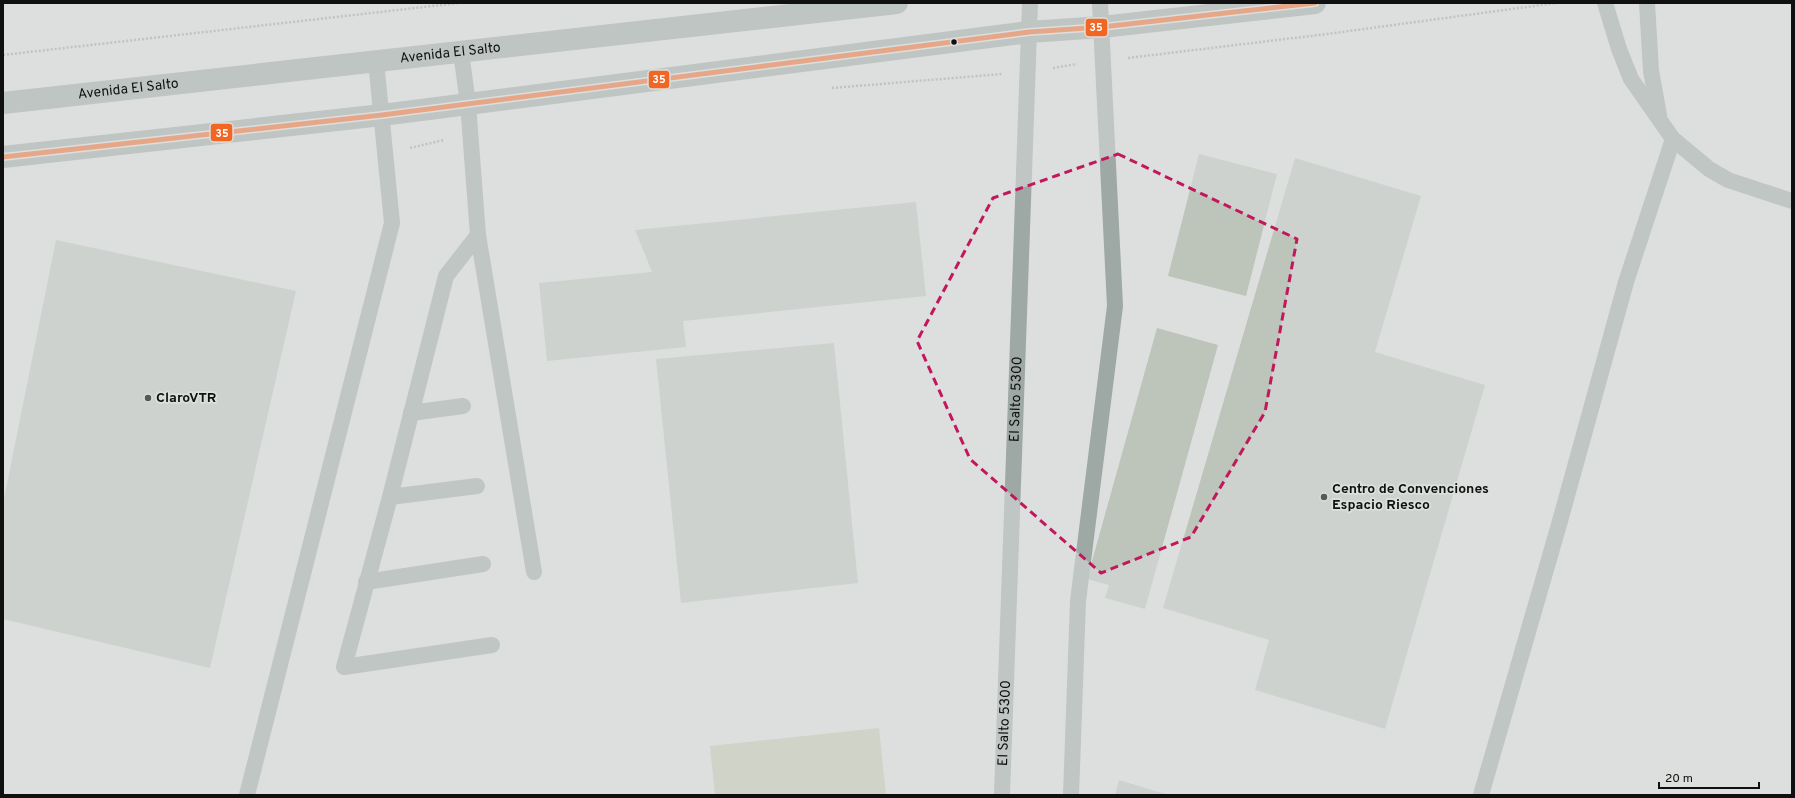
<svg xmlns="http://www.w3.org/2000/svg" width="1795" height="798" font-family="Overpass,sans-serif">
<rect width="100%" height="100%" fill="#dddfde"/>
<path fill="#c0c6ab" d="M879,728L886,795H715L710,746Z"/>
<path fill="#bdc4ba" d="M1199,154L1277,174L1246,296L1168,276Z
M1295,158L1421,196L1375,352L1485,385L1385,729L1255,690L1269,640L1163,608Z
M916,202L926,296L683,321L686,347L547,361L539,283L652,272L635,230Z
M56,240L296,291L210,668L3,619V504Z
M1157,328L1218,345L1145,609L1105,598L1109,585L1087,579Z
M834,343L858,583L681,603L656,359Z
M1119,780L1169,795H1115Z"/>
<g fill="none" stroke-linecap="round" stroke-linejoin="round">
<path stroke="#9da3a0" stroke-width="2.5" stroke-dasharray="2 2" stroke-linecap="butt" d="M3,55L459,3
M1128,58L1327,34L1556,3
M1053,68L1077,64
M832,88L1002,74
M410,148L444,140"/>
<g stroke="#9ea8a4" stroke-width="16">
<path d="M1605,3L1619,49L1631,79L1673,139L1709,169L1728,180L1792,201"/>
<path d="M1647,3L1651,71L1659,115"/>
<path d="M461,52L468,104L478,235L534,572"/>
<path d="M478,235L446,276L390,497L344,667L492,645"/>
<path d="M411,413L463,406"/>
<path d="M390,497L477,486"/>
<path d="M366,582L483,564"/>
<path d="M247,795L392,223L376,61"/>
<path id="s1" d="M1002,795L1030,3"/>
<path d="M1071,795L1078,601L1115,306L1100,3"/>
<path d="M1481,795L1560,521L1626,282L1673,139"/>
</g>
<g stroke="#9ca7a2" stroke-width="22">
<path id="s2" d="M3,103L897,3"/>
<path d="M3,157L382,115L1029,32L1102,27L1315,3"/>
</g>
<defs>
<path id="bus-1" d="M3,157L382,115L1029,32L1102,27L1315,3"/>
</defs>
<use href="#bus-1" stroke="#dce0dd" stroke-width="8"/>
<use href="#bus-1" stroke="#f26522" stroke-width="5"/>
</g>
<path d="M0 0H1795V798H0ZM1118,154L1297,239L1265,412L1191,537L1101,573L970,459L917,341L993,198Z" fill="#dddfde" fill-opacity=".55" fill-rule="evenodd"/>
<path fill="none" stroke="#c2185b" stroke-width="3" stroke-dasharray="8 5" stroke-linejoin="round" d="M1118,154L1297,239L1265,412L1191,537L1101,573L970,459L917,341L993,198Z"/>
<circle fill="#0f100f" stroke="#dce0dd" stroke-width="1.5" cx="954" cy="42" r="3.5"/>
<g fill="#575857" stroke="#dce0dd" stroke-width="1.5">
<circle cx="148" cy="398" r="4"/>
<circle cx="1324" cy="497" r="4"/>
</g>
<g text-anchor="middle" dominant-baseline="central" stroke-width="3.5" stroke-linejoin="round" paint-order="stroke">
<g font-size="14" fill="#0f100f" stroke="#dce0dd">
<text stroke="none"><textPath href="#s2" startOffset="450">Avenida El Salto</textPath></text>
<text stroke="none"><textPath href="#s2" startOffset="126">Avenida El Salto</textPath></text>
<text stroke="none"><textPath href="#s1" startOffset="396">El Salto 5300</textPath></text>
<text stroke="none"><textPath href="#s1" startOffset="72">El Salto 5300</textPath></text>
</g>
<g font-size="14" font-weight="bold" fill="#0f100f" stroke="#dce0dd" text-anchor="start">
<text x="156" y="398">ClaroVTR</text>
<text x="1332" y="489">Centro de Convenciones<tspan x="1332" dy="16">Espacio Riesco</tspan></text>
</g>
</g>
<g stroke="#dce0dd" stroke-width="1.5">
<rect x="1085" y="18" width="23" height="19" rx="4" fill="#f26522"/>
<rect x="648" y="70" width="22" height="19" rx="4" fill="#f26522"/>
<rect x="210" y="123" width="23" height="19" rx="4" fill="#f26522"/>
</g>
<g font-size="11" text-anchor="middle" font-weight="bold" fill="#fff">
<text x="1096" y="31">35</text>
<text x="659" y="83">35</text>
<text x="222" y="137">35</text>
</g>
<rect width="1795" height="798" fill="none" stroke="#0f100f" stroke-width="8"/>
<path d="M1659 782v6h100v-6" fill="none" stroke="#0f100f" stroke-width="2"/>
<text x="1665" y="782" font-size="12" fill="#0f100f" stroke="#dce0dd" stroke-width="3" paint-order="stroke">20 m</text>
</svg>
